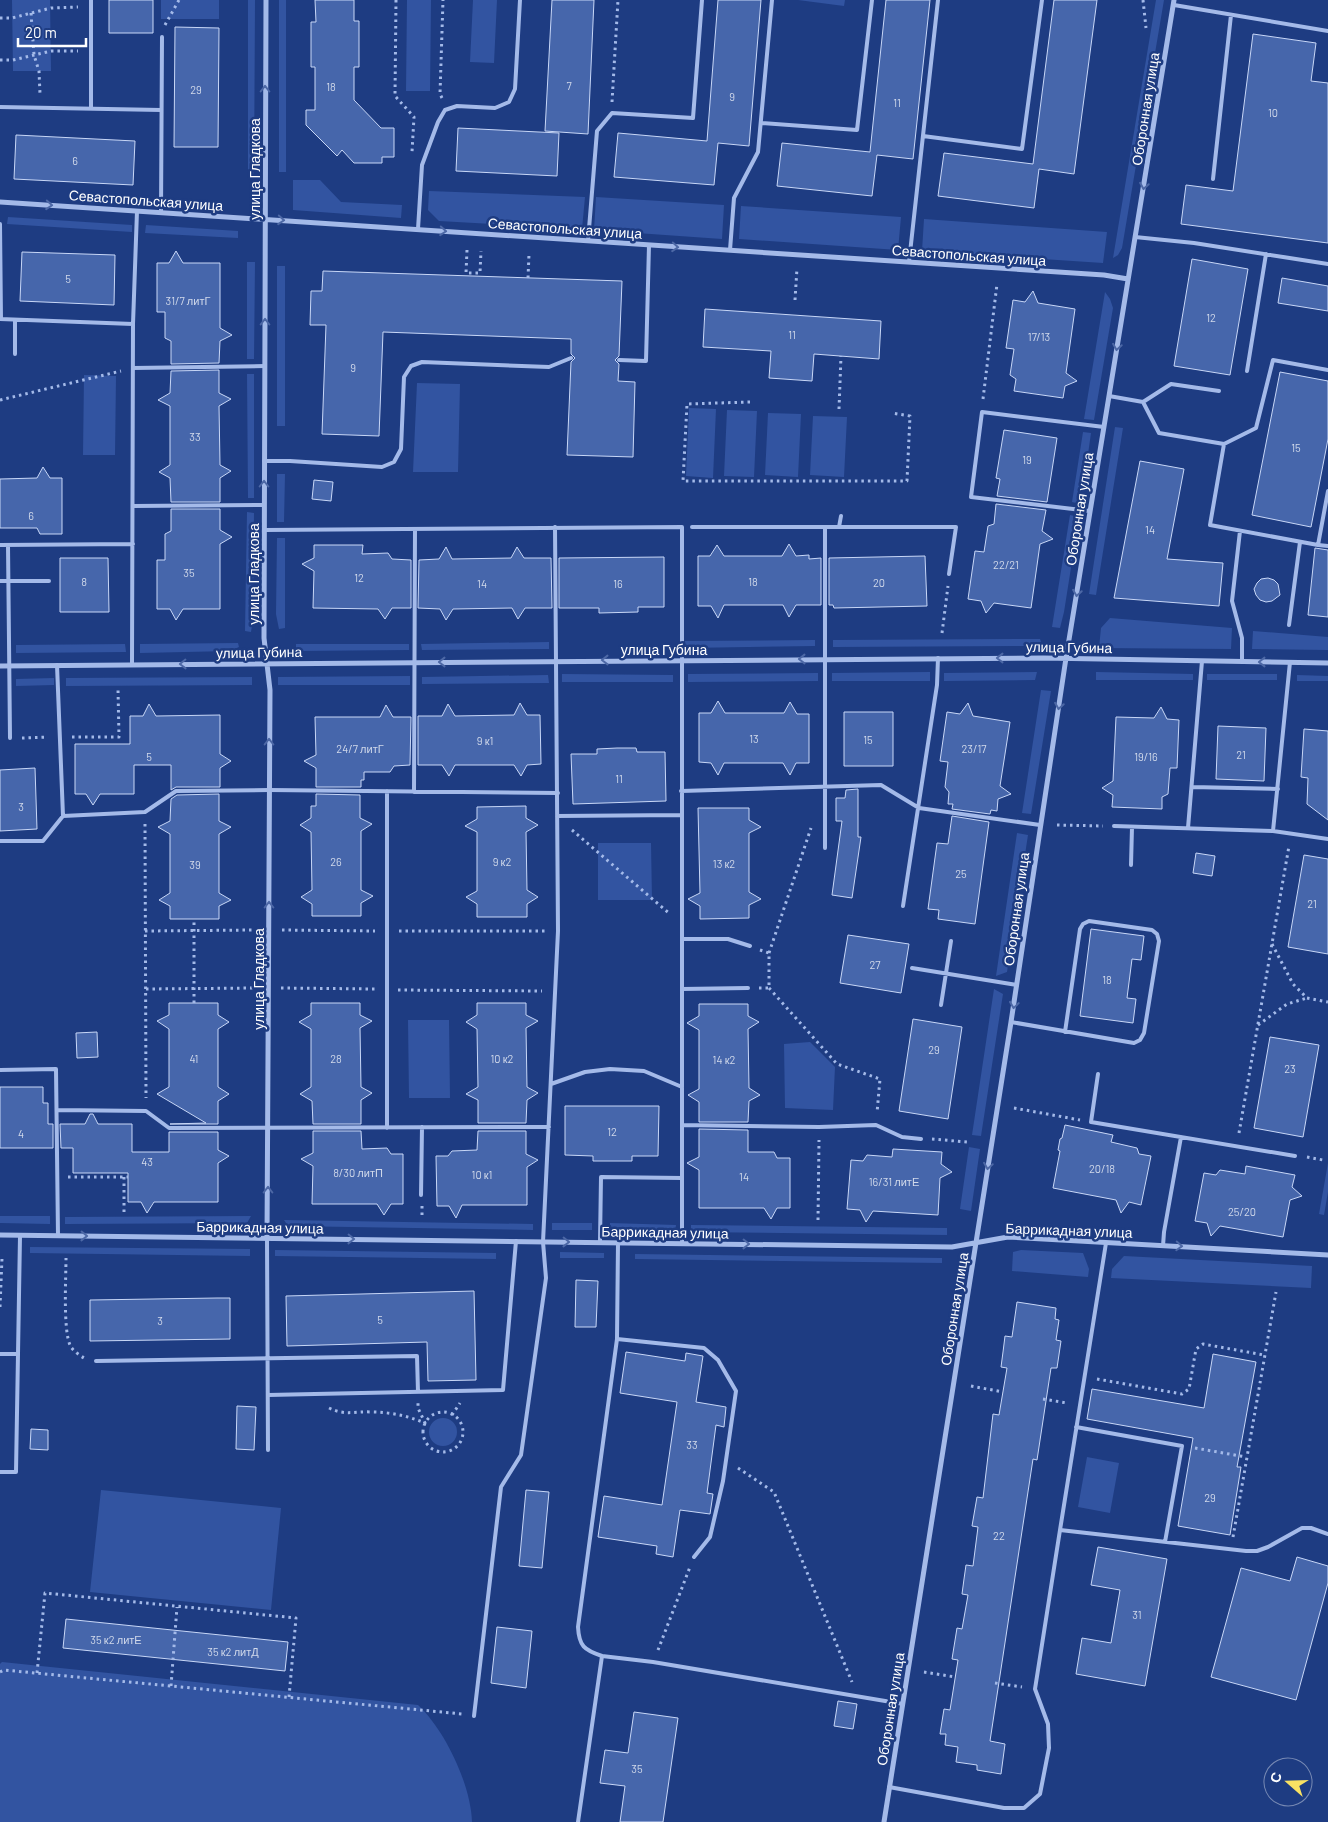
<svg xmlns="http://www.w3.org/2000/svg" width="1328" height="1822" font-family="Barlow,sans-serif">
<rect width="100%" height="100%" fill="#1e3c82"/>
<path fill="#3254a1" d="M12,0H50L51,71H13Z
M161,0H219V19H161Z
M248,0H255L254,179H248Z
M279,0H286V172H279Z
M407,0H431L430,91H406Z
M473,0H497L494,63L470,62Z
M798,0H845L844,6Z
M1156,0H1164L1122,248L1118,255L1113,258Z
M293,180H320L341,202L402,205L401,218L293,210Z
M429,191L585,197L582,229L439,221L428,210Z
M596,197L724,205L722,239L594,230Z
M741,206L901,217L898,250L739,239Z
M8,217L132,225V232L7,224Z
M924,219L1107,232L1103,263L922,251Z
M146,225L238,231V238L145,233Z
M247,262H255L254,359H247Z
M277,266H285V426H277Z
M1105,292L1110,299L1113,308L1094,420L1084,419Z
M247,374H254V498H248Z
M84,375L116,376L115,455H83Z
M417,383L460,384L458,472H413Z
M689,408L716,409L713,478L686,476Z
M727,410L757,411L754,477L724,476Z
M768,413L801,414L798,477L765,475Z
M813,416L847,417L844,477L810,475Z
M1115,427L1123,428L1096,595L1089,594Z
M1083,432L1091,433L1081,504L1072,502Z
M277,474H285L284,522H277Z
M247,512L254,513L253,618L251,632L245,631Z
M1070,515L1079,517L1064,612L1060,628L1052,627Z
M277,538H285V628L279,629L276,614Z
M1110,618L1232,628L1231,649L1099,648L1101,628Z
M1253,631L1328,637V650L1252,649Z
M1040,639L1041,642L1031,646L833,647V640Z
M815,640V646L686,648L685,641Z
M549,642V649L422,650L421,644Z
M238,643L239,647L230,651L140,653V644Z
M125,644L126,652L16,653V645Z
M296,644H409V650L296,651Z
M930,672V681H832V673Z
M1037,672L1035,680L944,681V673Z
M1096,672L1193,674V680H1096Z
M818,673V681L688,682V674Z
M562,674L673,675V682H562Z
M1207,674H1277V680H1207Z
M548,675L549,683L422,684V677Z
M1297,675L1328,676V681H1297Z
M252,677V685L66,686V678Z
M278,677L410,676V685H278Z
M54,678V685L16,686V679Z
M1041,690L1051,691L1031,814L1022,813Z
M1017,833L1028,835L1007,972L996,976Z
M598,843H651L652,900H598Z
M994,989L1003,994L981,1136L972,1135Z
M408,1020H449L450,1098H409Z
M810,1042L835,1067L833,1110L785,1108L784,1044Z
M969,1147L980,1149L971,1211L960,1209Z
M1328,1163V1192L1324,1215L1319,1214Z
M0,1216H50V1224L0,1223Z
M251,1216L247,1223L65,1224V1217Z
M284,1220L533,1224V1230L288,1226Z
M552,1223H592V1230H552Z
M610,1223L676,1225L675,1232L610,1230Z
M691,1225L947,1228V1235L691,1232Z
M30,1247L250,1249V1256L30,1253Z
M275,1250L496,1253V1259L275,1256Z
M1021,1250L1083,1253L1089,1269L1088,1277L1012,1271L1013,1252Z
M560,1252L604,1253V1258H560Z
M635,1254L942,1258V1263L635,1259Z
M1124,1256L1312,1266L1311,1288L1111,1278L1112,1269Z
M429 1432a14 14 0 1 1 28 0a14 14 0 1 1-28 0Z
M1087,1457L1119,1463L1110,1513L1078,1507Z
M101,1490L281,1508L271,1610L90,1592Z
M2,1662L418,1705C445,1730 471,1785 472,1822H0V1664Z"/>
<path fill="#4666ab" stroke="#c8d7f7" d="M109,0H153V33H109Z
M315,0H354V21H359V67H354V100L381,128H394V157H382V163H354L342,150L337,156L306,125V110H315V67H311V22H316Z
M552,0H594L588,134L545,131Z
M718,0H761L749,146L718,143L714,185L614,177L618,133L707,141Z
M886,0H930L913,159L877,155L872,196L777,186L782,143L870,152Z
M1054,0H1097L1074,174L1039,169L1034,208L938,196L944,153L1033,164Z
M175,27L219,28L218,147H174Z
M1253,34L1316,43L1311,81L1328,83V243L1181,224L1186,185L1233,191Z
M458,128L559,133L557,176L456,171Z
M16,135L135,141L133,185L14,179Z
M176,251L183,263H220V328L232,335L220,341L219,363L171,364V341L165,338V312H157V263H169Z
M22,252L115,255L114,305L20,301Z
M1192,259L1248,269L1230,375L1174,366Z
M323,271L622,281L619,356L615,360L619,364L618,381L635,382L633,457L567,455L571,362L575,358L571,354V339L383,332L379,436L322,434L326,325H310L311,291H322Z
M1282,278L1328,286V311L1278,303Z
M1033,291L1038,303L1075,309L1066,373L1077,381L1065,386L1063,398L1014,391L1016,379L1010,375L1014,349L1006,348L1013,300L1025,302Z
M705,309L881,321L879,359L814,354L812,381L769,378L771,351L703,347Z
M219,370V393L231,399L219,406L220,465L231,471L220,478V502H171L170,478L159,472L170,465V406L158,400L170,393L171,371Z
M1280,372L1328,381V439L1311,527L1252,515Z
M1004,430L1057,438L1047,502L997,496L1000,479L996,478Z
M1140,461L1184,469L1167,559L1223,563L1219,606L1114,598Z
M43,467L50,478H62V534H40L37,528H0V479L37,478Z
M314,480L333,482L331,501L312,499Z
M996,504L1046,510L1042,531L1053,539L1040,544L1031,608L994,603L986,613L981,601L968,599L975,551L984,552L988,526L994,524Z
M171,509H220V530L232,537L220,544V609H183L176,620L170,609H157V560H165V534L171,531Z
M789,544L796,556L809,555V559L821,558V605H796L789,617L783,605H724L718,618L711,606H698V556H710L717,545L724,556H782Z
M314,545H363L362,554L388,553L392,559L411,560V608H392L385,619L378,609L313,608L314,571L302,564L314,558Z
M446,547L452,559L511,558L517,547L524,558H551L552,608H525L518,619L512,608L453,609L446,620L440,609L418,608L419,560L439,559Z
M1315,548L1328,550V617L1308,615Z
M925,556L927,606L834,608L833,605H829V558Z
M664,557V607H638V612L599,613V608H559V558Z
M60,558H108L109,612H60Z
M1268,578L1274,580L1278,584L1280,595L1272,601L1266,602L1260,600L1256,595L1254,589L1257,583L1261,579Z
M718,701L725,713H784L790,702L797,714H809V763H796L790,775L783,763H724L718,775L711,763L699,762V713H711Z
M520,703L527,715H540L541,764L527,765L521,776L514,765H455L449,776L442,765H418V716H442L448,704L455,716L514,715Z
M968,703L973,716L1010,722L1000,786L1011,794L998,799L997,811L991,810L990,814L952,809L953,804H948L949,792L945,787L948,762L940,761L947,712L960,714Z
M149,704L156,716L220,715V754L231,761L220,768V787H176L171,790V765H134V794H100L93,805L86,794H75V744H130V716H143Z
M386,705L393,717H411L410,765L394,766L390,772H364V780H361V787H316V768L304,761L316,755L315,717H380Z
M1161,707L1167,719L1179,720L1177,768H1170L1168,794L1162,797V809L1112,807L1113,795L1102,788L1113,781L1116,717L1154,718Z
M844,712H893V766H844Z
M1218,726L1266,728L1264,781L1216,779Z
M1304,729L1328,731V820L1307,804L1308,778L1301,777Z
M617,748H636L637,752H665L666,801L573,804L571,754H597V749Z
M35,768L37,829L0,831V770Z
M858,789V837H861L852,898L832,895L842,821H836V798H845L846,790Z
M219,794V821L231,827L219,834V893L231,900L219,906V919H170V906L159,900L170,893V834L158,827L170,821L171,799L177,795Z
M316,794L360,795V818L372,824L361,831V890L373,896L361,903V916H312V904L301,897L312,890L311,832L300,825L311,818V806H316Z
M526,806V818L538,825L526,832L527,890L538,897L527,904V917H477V904L466,897L477,891V832L465,826L477,819V807Z
M698,808H749V820L761,827L749,833V892L761,899L749,905V918L700,919V906L688,899L700,893Z
M952,816L989,822L975,924L938,919L939,910L928,909L937,843L948,844Z
M1196,853L1215,856L1212,876L1193,873Z
M1304,855L1328,859V954L1288,947Z
M1091,929L1144,936L1141,960L1132,959L1127,998L1136,999L1133,1023L1080,1016Z
M848,935L909,944L901,993L840,983Z
M169,1003H218V1015L229,1022L218,1029V1087L229,1094L218,1101V1124H170L206,1123L157,1094L169,1087V1029L157,1021L169,1015Z
M311,1003H360V1015L372,1021L360,1028L361,1087L372,1093L361,1100V1124H313L312,1101L300,1094L311,1087V1029L299,1022L311,1015Z
M477,1003H526V1015L538,1021L526,1028L527,1087L538,1093L527,1100L526,1123H478V1100L466,1094L478,1087L477,1029L466,1022L477,1015Z
M699,1004H748V1016L759,1022L748,1029L749,1088L760,1095L749,1101L748,1122H699V1102L688,1095L699,1089V1030L687,1023L699,1016Z
M913,1019L962,1027L948,1119L899,1111Z
M97,1032L98,1057L77,1058L76,1033Z
M1270,1037L1319,1045L1303,1137L1254,1128Z
M0,1087H43V1103H48V1124H53V1148H0Z
M565,1106H659L658,1156H632V1161H593V1156L565,1155Z
M90,1114H93L98,1124H132V1152H169V1132H218V1150L229,1156L218,1163V1202H154L147,1213L141,1202H128V1173H73V1148H61L60,1124H85Z
M1065,1125L1113,1135L1111,1142L1137,1148L1139,1154L1151,1156L1141,1205L1129,1202L1121,1213L1116,1200L1053,1188L1060,1151L1058,1150L1060,1139L1062,1138Z
M699,1129L748,1130V1152H774L777,1158H790V1208H777L771,1219L764,1208H699V1170L687,1163L699,1157Z
M313,1131H361L362,1149L387,1148L391,1154H403V1204H391L384,1215L377,1204H312L313,1166L301,1159L313,1153Z
M478,1131H526V1154L538,1160L527,1167V1205H462L456,1218L449,1206H437L436,1156H448L452,1151L477,1150Z
M893,1149L942,1152L941,1164L952,1172L940,1178L938,1215L873,1211L866,1222L860,1210L847,1209L851,1160L863,1161L867,1155L892,1157Z
M1246,1166L1295,1175L1292,1187L1302,1196L1290,1200L1283,1237L1220,1226L1211,1236L1207,1223L1195,1221L1204,1173L1216,1175L1220,1170L1245,1174Z
M576,1280L598,1281L596,1327H575Z
M474,1291L476,1380L428,1381L427,1342L287,1346L286,1296Z
M217,1298H230V1339L90,1341V1300Z
M1017,1302L1056,1308L1055,1319L1059,1320L1056,1340L1061,1341L1057,1368H1051L1037,1460L1033,1459L990,1741L1005,1744L1001,1774L977,1770V1765L956,1762L958,1747L945,1745L946,1734H940L944,1709L950,1710L958,1660L952,1659L957,1628L962,1629L968,1595L962,1594L964,1579L966,1565L973,1566L978,1527L972,1526L977,1497L983,1498L993,1414L999,1415L1007,1368L1001,1367L1003,1352L1005,1336L1012,1337Z
M626,1352L685,1361L686,1353L703,1356L696,1402L726,1407L724,1427L716,1425L707,1493L713,1494L710,1514L680,1510L673,1557L656,1554L657,1546L598,1537L604,1496L662,1505L677,1402L620,1393Z
M1213,1354L1256,1362L1237,1467H1241L1230,1535L1178,1526L1193,1438L1087,1419L1092,1389L1204,1408Z
M237,1406L256,1407L254,1450L236,1449Z
M31,1429L48,1430V1450L30,1449Z
M526,1490L549,1492L542,1568L519,1566Z
M1098,1547L1167,1559L1145,1686L1076,1674L1082,1638L1111,1643L1120,1590L1091,1585Z
M1297,1557L1328,1566V1583L1296,1700L1211,1677L1241,1568L1290,1581Z
M66,1619L288,1642L285,1671L63,1648Z
M497,1627L532,1631L526,1688L491,1683Z
M838,1701L857,1704L853,1729L834,1726Z
M634,1712L678,1718L663,1822H620L625,1786L600,1783L605,1750L628,1753Z"/>
<g fill="none" stroke-linecap="round" stroke-linejoin="round">
<path stroke="#a4bae9" stroke-width="3" stroke-dasharray="2.5 4" stroke-linecap="butt" d="M396,0L395,96L414,117L412,152
M1143,0L1146,28
M31,13L34,55L39,71L40,94
M0,18H12L51,8L78,7
M165,25L179,0
M0,60H13L51,51H78
M442,98L440,94L443,0
M612,102L618,0
M467,250L466,273H480L481,251
M528,278L529,254
M795,300L797,268
M983,399L997,284
M0,400L121,371
M750,402L687,404L683,481H907L910,416L892,413
M839,409L841,356
M942,633L948,586
M72,737H119L118,689
M22,738L48,737
M145,824L146,1098
M1057,825L1103,826
M572,830L670,914
M282,930L375,931
M145,931L255,930
M399,931H545
M1272,944L1293,984L1307,998L1328,1002
M769,953L811,828
M281,988L375,989
M759,988H769V953L760,950
M769,988L837,1064L880,1079L877,1113
M146,989L255,988
M398,990L542,991
M194,1003V919
M1258,1025L1287,1004L1307,998
M1014,1108L1080,1120
M1239,1133L1289,846
M932,1139L967,1142
M1307,1157L1323,1160
M68,1177H128
M422,1206V1215
M124,1212V1177
M818,1220L819,1140
M66,1258C66,1277 63,1329 70,1345C72,1350 79,1355 84,1358
M0,1307L2,1258
M1097,1379L1182,1394L1189,1389L1196,1349L1203,1344L1264,1355
M971,1386L1003,1392
M1043,1399L1067,1403
M329,1408C346,1416 354,1411 371,1412C391,1412 408,1416 425,1423L418,1408V1403
M423 1432a20 20 0 1 1 40 0a20 20 0 1 1-40 0Z
M452,1415L460,1403
M1195,1448L1246,1457
M738,1468L774,1492L852,1682
M1233,1537L1276,1292
M658,1650L690,1567
M0,1672L4,1670L462,1714
M924,1672L955,1677
M37,1673L45,1593L296,1618L289,1697
M995,1683L1022,1687
M171,1686L177,1607"/>
<path stroke="#a4bae9" stroke-width="4" d="M91,0V108
M1174,5L1328,31
M0,107L161,110
M761,123L857,130L872,0
M923,136L1022,149L1042,0
M1213,179L1231,15
M161,213L162,37
M0,224L1,319
M418,229L422,165L438,122L445,110L457,106L495,108L509,102L515,89L520,0
M1135,237L1194,243L1328,264
M588,241L597,131L612,113L693,118L702,0
M730,250L734,198L758,152L772,0
M909,262L938,0
M0,319L133,324
M15,320V354
M619,360L646,361L649,245
M133,368L265,366
M1247,371L1266,254
M1109,396L1143,402L1159,433L1224,444L1256,428L1273,360L1328,370
M1143,402L1171,384L1219,391
M1224,444L1210,525L1318,545L1328,491
M264,461H290L382,467L394,462L401,449L404,377L411,366L422,362L549,367L571,358
M133,506L264,505
M1090,511L971,497L982,412L1104,427
M692,527H956L949,574
M839,527L841,516
M264,530L682,527V1243
M1240,531L1232,601L1242,638V662
M0,545L133,544
M8,545L10,738
M1318,545L1328,546
M0,581H49
M1289,625L1300,542
M132,664L133,324L137,211
M57,665L63,816
M1192,787L1278,789
M387,791V1128
M681,791L881,785L919,808L1040,825
M414,792L415,530
M557,816L681,815
M1114,826L1273,831L1328,839
M1188,828L1202,661
M1273,831L1290,662
M0,841H43L63,816L145,812L176,791L269,790L558,793
M825,848V527
M1131,865L1132,827
M903,906L937,685L938,658
M682,939H728L750,946
M912,968L1017,985
M682,989L748,988
M941,1005L951,941
M1011,1022L1134,1043L1140,1040L1144,1033L1159,941L1157,934L1152,930L1089,921L1083,924L1080,929L1065,1032
M0,1070L56,1069L58,1236
M1098,1074L1091,1122L1295,1156
M551,1084L585,1072L610,1069L644,1071L682,1087
M57,1110L146,1111L169,1128L549,1127
M682,1125L819,1127L876,1125L902,1137L921,1139
M421,1195L422,1127
M267,1238L268,1450
M600,1242L601,1177L682,1178
M1163,1246L1164,1232L1181,1137
M617,1339L704,1348L718,1360L736,1391L723,1481L710,1537L694,1557
M0,1354H18
M96,1361L417,1356L418,1392
M268,1395L503,1390L516,1241
M1076,1427L1182,1446L1165,1542
M0,1472H16L20,1236
M1060,1530L1106,1243
M602,1656L653,1662L903,1704
M474,1716L501,1487L521,1455L546,1278L543,1242L558,931L555,527
M889,1787L1004,1808H1024L1040,1794L1049,1748L1048,1724L1035,1689L1060,1530L1246,1551H1257L1268,1547L1302,1528H1311L1328,1534
M578,1822L602,1656C584,1650 579,1646 578,1627L617,1339L618,1243"/>
<path stroke="#a4bae9" stroke-width="5" d="M266,0L264,638L270,690L267,1238
M0,202L1104,275L1128,279
M0,666L1043,658L1328,663
M0,1235L952,1247L1008,1237L1328,1255
M884,1822L1011,1022L1066,658L1174,0"/>
</g>
<defs><path id="oneway-chevron" d="M-2-3.5L2.5 0L-2 3.5" fill="none" stroke-width="1.6" stroke-linecap="round" stroke-linejoin="round" transform="scale(1.25)"/></defs>
<g stroke="#4d68a6">
<use href="#oneway-chevron" transform="translate(265 89) rotate(-90)"/>
<use href="#oneway-chevron" transform="translate(1144 186) rotate(99)"/>
<use href="#oneway-chevron" transform="translate(49 205) rotate(4)"/>
<use href="#oneway-chevron" transform="translate(281 220) rotate(4)"/>
<use href="#oneway-chevron" transform="translate(443 231) rotate(4)"/>
<use href="#oneway-chevron" transform="translate(675 247) rotate(4)"/>
<use href="#oneway-chevron" transform="translate(265 322) rotate(-90)"/>
<use href="#oneway-chevron" transform="translate(1117 347) rotate(99)"/>
<use href="#oneway-chevron" transform="translate(264 484) rotate(-90)"/>
<use href="#oneway-chevron" transform="translate(1077 593) rotate(99)"/>
<use href="#oneway-chevron" transform="translate(1000 658) rotate(180)"/>
<use href="#oneway-chevron" transform="translate(802 659) rotate(180)"/>
<use href="#oneway-chevron" transform="translate(605 660) rotate(180)"/>
<use href="#oneway-chevron" transform="translate(442 662) rotate(180)"/>
<use href="#oneway-chevron" transform="translate(1262 662) rotate(-180)"/>
<use href="#oneway-chevron" transform="translate(183 664) rotate(179)"/>
<use href="#oneway-chevron" transform="translate(1059 706) rotate(99)"/>
<use href="#oneway-chevron" transform="translate(269 742) rotate(-90)"/>
<use href="#oneway-chevron" transform="translate(269 905) rotate(-90)"/>
<use href="#oneway-chevron" transform="translate(1014 1005) rotate(98)"/>
<use href="#oneway-chevron" transform="translate(988 1166) rotate(99)"/>
<use href="#oneway-chevron" transform="translate(268 1190) rotate(-90)"/>
<use href="#oneway-chevron" transform="translate(84 1236) rotate(1)"/>
<use href="#oneway-chevron" transform="translate(351 1239) rotate(1)"/>
<use href="#oneway-chevron" transform="translate(566 1242) rotate(1)"/>
<use href="#oneway-chevron" transform="translate(746 1244) rotate(1)"/>
<use href="#oneway-chevron" transform="translate(1179 1246) rotate(3)"/>
</g>
<g text-anchor="middle" dominant-baseline="central" stroke-width="5" stroke-linejoin="round" paint-order="stroke">
<g font-size="11" fill="#d1d9ea">
<text x="569" y="85">7</text>
<text x="331" y="86">18</text>
<text x="196" y="89">29</text>
<text x="732" y="96">9</text>
<text x="897" y="102">11</text>
<text x="1273" y="112">10</text>
<text x="75" y="160">6</text>
<text x="68" y="278">5</text>
<text x="188" y="300">31/7 литГ</text>
<text x="1211" y="317">12</text>
<text x="792" y="334">11</text>
<text x="1039" y="336">17/13</text>
<text x="353" y="367">9</text>
<text x="195" y="436">33</text>
<text x="1296" y="447">15</text>
<text x="1027" y="459">19</text>
<text x="31" y="515">6</text>
<text x="1150" y="529">14</text>
<text x="1006" y="564">22/21</text>
<text x="189" y="572">35</text>
<text x="359" y="577">12</text>
<text x="84" y="581">8</text>
<text x="753" y="581">18</text>
<text x="879" y="582">20</text>
<text x="482" y="583">14</text>
<text x="618" y="583">16</text>
<text x="754" y="738">13</text>
<text x="868" y="739">15</text>
<text x="485" y="740">9 к1</text>
<text x="360" y="748">24/7 литГ</text>
<text x="974" y="748">23/17</text>
<text x="1241" y="754">21</text>
<text x="149" y="756">5</text>
<text x="1146" y="756">19/16</text>
<text x="619" y="778">11</text>
<text x="21" y="806">3</text>
<text x="336" y="861">26</text>
<text x="502" y="861">9 к2</text>
<text x="724" y="863">13 к2</text>
<text x="195" y="864">39</text>
<text x="961" y="873">25</text>
<text x="1312" y="903">21</text>
<text x="875" y="964">27</text>
<text x="1107" y="979">18</text>
<text x="934" y="1049">29</text>
<text x="194" y="1058">41</text>
<text x="336" y="1058">28</text>
<text x="502" y="1058">10 к2</text>
<text x="724" y="1059">14 к2</text>
<text x="1290" y="1068">23</text>
<text x="612" y="1131">12</text>
<text x="21" y="1133">4</text>
<text x="147" y="1161">43</text>
<text x="1102" y="1168">20/18</text>
<text x="358" y="1172">8/30 литП</text>
<text x="482" y="1174">10 к1</text>
<text x="744" y="1176">14</text>
<text x="894" y="1181">16/31 литЕ</text>
<text x="1242" y="1211">25/20</text>
<text x="380" y="1319">5</text>
<text x="160" y="1320">3</text>
<text x="692" y="1444">33</text>
<text x="1210" y="1497">29</text>
<text x="999" y="1535">22</text>
<text x="1137" y="1614">31</text>
<text x="116" y="1639">35 к2 литЕ</text>
<text x="233" y="1651">35 к2 литД</text>
<text x="637" y="1768">35</text>
</g>
<g font-size="14" fill="#fff" stroke="#1e3c82">
<text transform="translate(1145 109) rotate(-81)">Оборонная улица</text>
<text transform="translate(254 169) rotate(-90)">улица Гладкова</text>
<text transform="translate(146 200) rotate(4)">Севастопольская улица</text>
<text transform="translate(565 228) rotate(4)">Севастопольская улица</text>
<text transform="translate(969 255) rotate(4)">Севастопольская улица</text>
<text transform="translate(1079 509) rotate(-81)">Оборонная улица</text>
<text transform="translate(253 574) rotate(-90)">улица Гладкова</text>
<text transform="translate(1069 647) rotate(1)">улица Губина</text>
<text x="664" y="649">улица Губина</text>
<text transform="translate(259 652) rotate(-1)">улица Губина</text>
<text transform="translate(1016 909) rotate(-82)">Оборонная улица</text>
<text transform="translate(258 979) rotate(-90)">улица Гладкова</text>
<text transform="translate(260 1227) rotate(1)">Баррикадная улица</text>
<text transform="translate(1069 1230) rotate(2)">Баррикадная улица</text>
<text transform="translate(665 1232) rotate(1)">Баррикадная улица</text>
<text transform="translate(954 1309) rotate(-81)">Оборонная улица</text>
<text transform="translate(890 1709) rotate(-81)">Оборонная улица</text>
</g>
</g>
<g transform="translate(1288 1782) rotate(290)"><circle r="24" fill="#1e3c82" stroke="#788ab4"/>
<path d="M0-4L9 19L0 12L-9 19Z" fill="#f8e163"/>
<text y="-8" font-size="14" font-weight="bold" text-anchor="middle" fill="#ffffff">С</text>
</g>
<path d="M18 38v8h68v-8" fill="none" stroke="#ffffff" stroke-width="2.5"/>
<text x="25" y="38" font-size="15" fill="#ffffff" stroke="#1e3c82" stroke-width="4" paint-order="stroke">20 m</text>
</svg>
